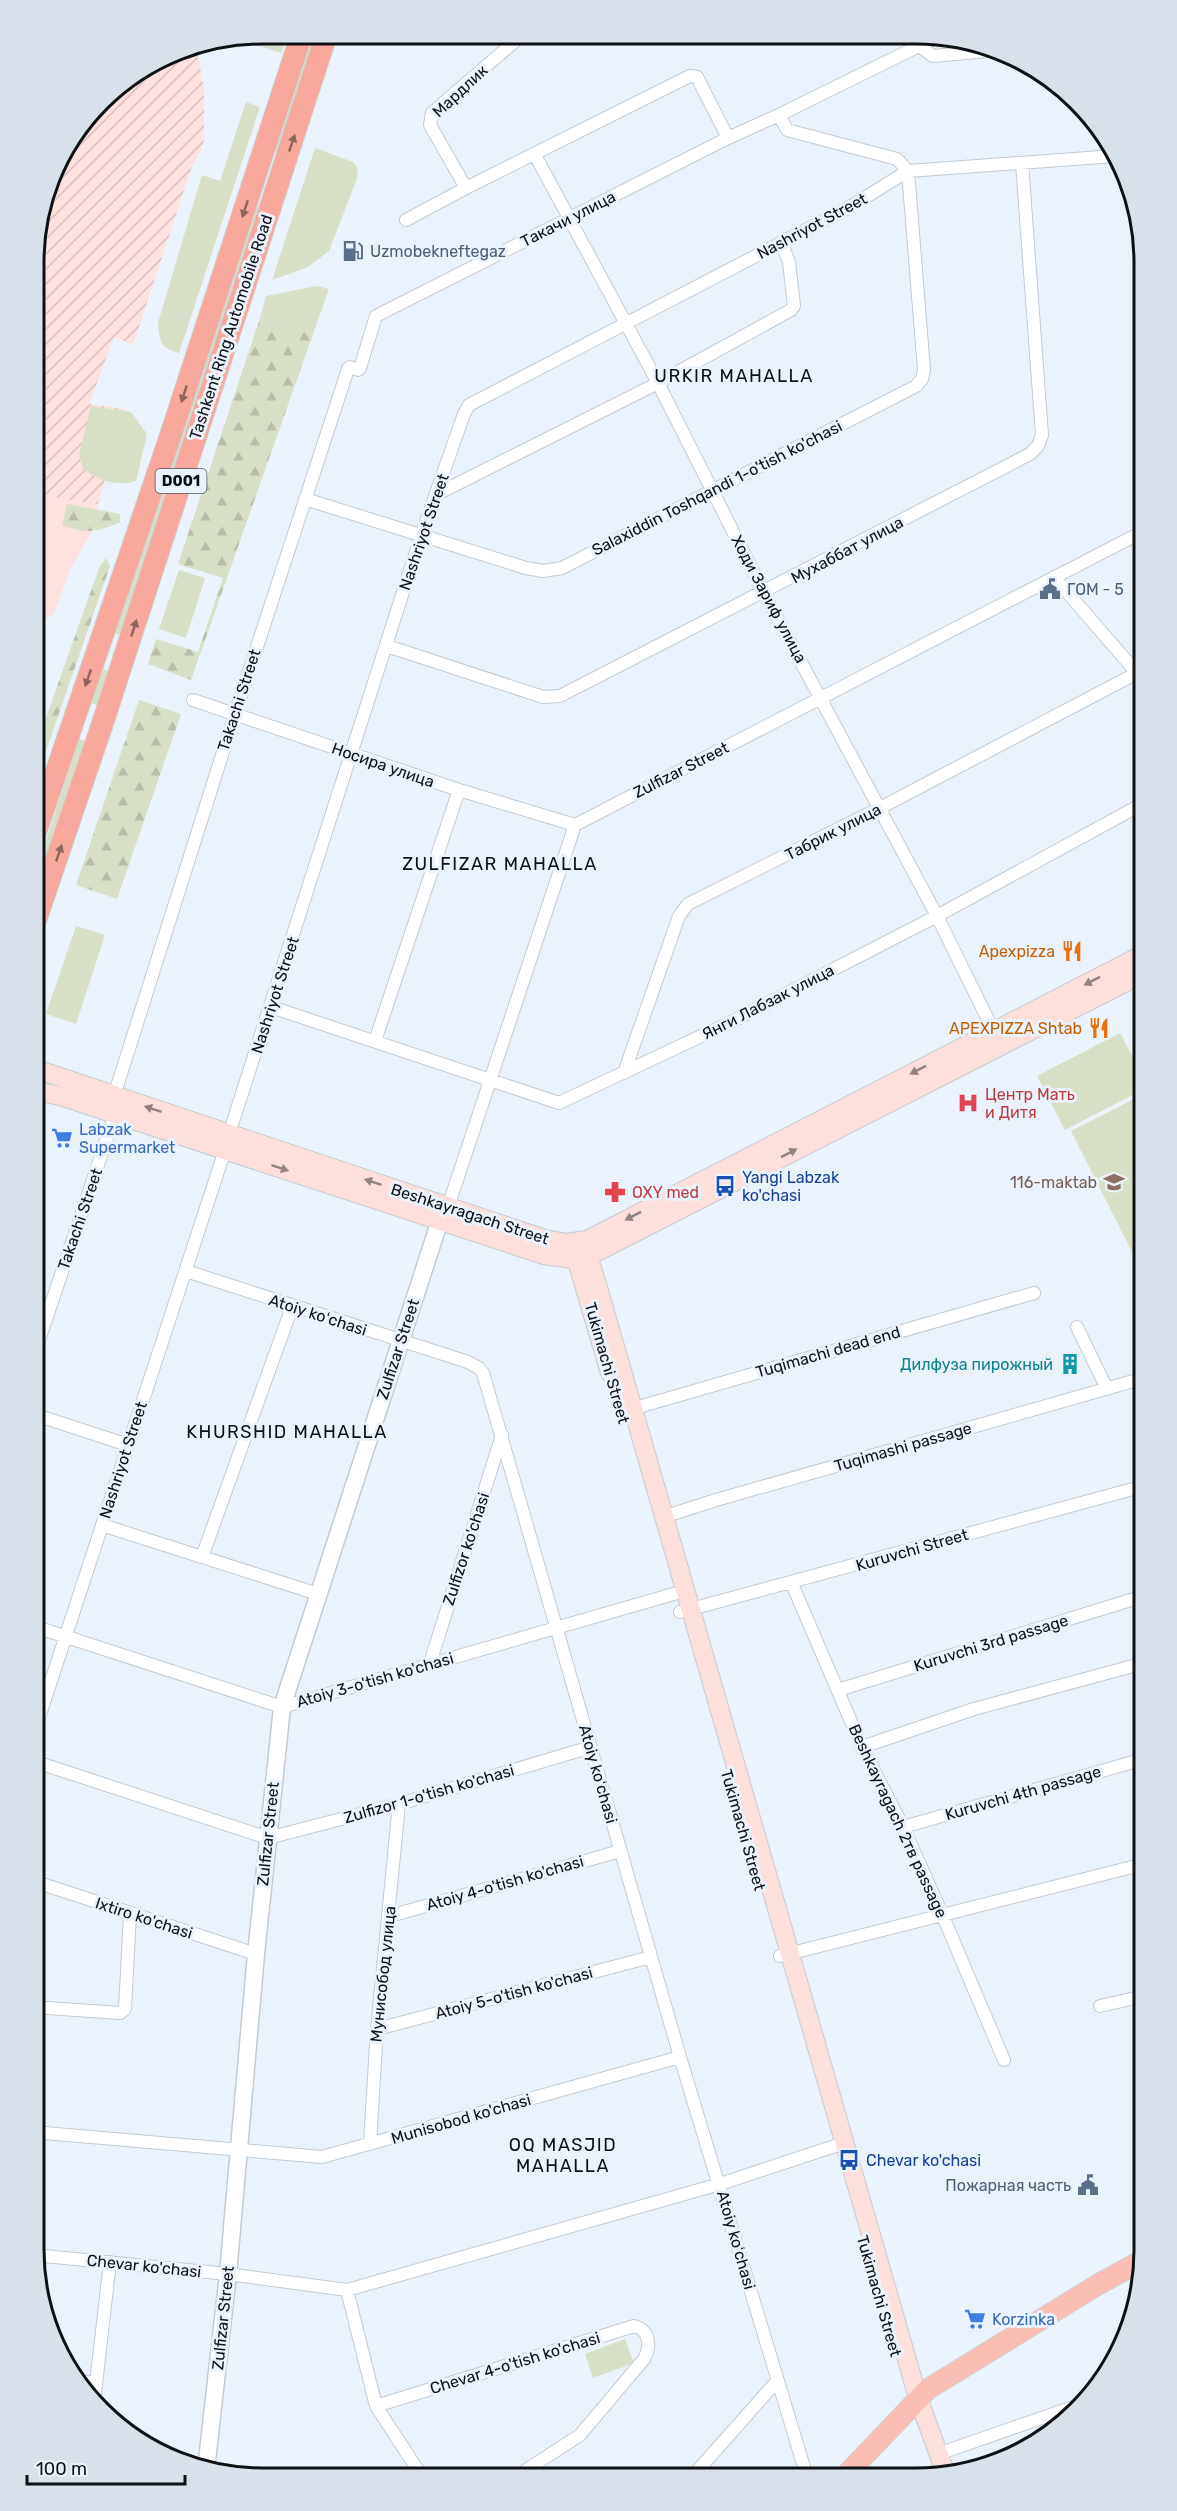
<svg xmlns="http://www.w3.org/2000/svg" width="1177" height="2511" font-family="Rubik,sans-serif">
<defs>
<pattern id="industrial-furrows" width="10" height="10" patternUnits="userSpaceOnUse" patternTransform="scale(1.5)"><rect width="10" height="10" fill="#fce1df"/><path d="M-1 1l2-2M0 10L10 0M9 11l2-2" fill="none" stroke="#d7c0be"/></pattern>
<pattern id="forest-firs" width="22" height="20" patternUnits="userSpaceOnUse" patternTransform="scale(1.5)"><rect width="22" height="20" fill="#d8dfc7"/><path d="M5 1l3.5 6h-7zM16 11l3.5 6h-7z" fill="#b8beaa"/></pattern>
</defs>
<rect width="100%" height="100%" fill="#eaf3fb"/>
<path fill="#fce1de" d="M33,494L98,504L93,530L72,565L54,613L33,629Z"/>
<path fill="url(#industrial-furrows)" d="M196,46L204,88V140L201,150L192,166L133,345L114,337L89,404L125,409L98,504L33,494L34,246L57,160L111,90L174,50Z"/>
<path fill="#d8dfc7" d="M262,33H288L281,53L241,40L240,37Z
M309,33H316L277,152L271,150Z
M246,102L260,107L179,353C159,347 160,342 158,323L202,175L220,181Z
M315,148L353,162L357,167L358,176L329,251L308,267L272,280Z
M252,207L258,209L120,635L114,633Z
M317,286L329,289L313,334L260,318L266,296Z
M91,406L131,412L147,434L136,481C118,487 98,480 83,469L79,455Z
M179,570L205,578L186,638L159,629Z
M102,669L108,671L97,705L91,703Z
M79,739L85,741L33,900V880Z
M76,926L105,935L76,1024L46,1014Z
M1120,1033L1144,1078V1089L1065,1130L1037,1076Z
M1144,1094V1251L1134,1256L1071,1131Z
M625,2339L634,2363L593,2378L585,2354Z"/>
<path fill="url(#forest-firs)" d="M260,318L313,334L191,680L148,664L156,639L198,652L223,578L178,564Z
M67,504L120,514V522C95,533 88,534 62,525Z
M106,558L110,566L33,789V727L42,729L99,568Z
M139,700L181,714L117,899L76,885Z"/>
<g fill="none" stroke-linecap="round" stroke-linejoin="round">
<defs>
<path id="minor" d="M918,45L933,56L998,50
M779,115L787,130L897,159L908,171L1115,156
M535,155L658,383L764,593L937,916L996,1036
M466,188L430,125L432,113L522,35
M406,220L466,188L690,76L697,77L728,138
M437,494L658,383L791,310L794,306L789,262L781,242
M1054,577L1144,681
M387,646L543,697L560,696L1030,454L1038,446L1042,435L1022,163
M193,700L459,790L575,825
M271,1007L559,1103L733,1021L937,916L1144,803
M375,1041L459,790
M624,1073L679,916L688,904L878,809L1137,673
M114,1096L235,714L348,369L350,367L358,370L360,368L376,316L728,138L779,115L937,37
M229,1134L421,536L464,414L469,405L848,208L908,171L924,370L922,379L916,386L562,568L543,571L526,568L305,499
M448,1207L575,825L1144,531
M186,1271L468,1362L479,1368L483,1373L680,2057L807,2477
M1077,1327L1107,1389
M33,1358L115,1114
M621,1412L1034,1293
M33,1414L128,1445
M663,1517L716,1500L1144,1378
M102,1525L318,1594
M202,1557L292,1307
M792,1584L862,1747L903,1827L942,1914L1004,2060
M680,1612L1144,1486
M33,1626L282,1707L684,1591
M430,1663L502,1435
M838,1690L1144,1596
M33,1736L225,1150
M862,1747L974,1709L1144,1663
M33,1761L268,1838L399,1804L591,1747
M903,1827L1144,1759
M33,1881L256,1954
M390,1916L620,1851
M780,1956L1144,1864
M1100,2006L1144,1996
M33,2007L120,2013L125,2009L130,1914
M377,2029L651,1957
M33,2132L322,2157L680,2057
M370,2144L377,2029L399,1804
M34,2255L228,2274L347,2290L720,2184L844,2143
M347,2290L376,2406L421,2475
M77,2381L96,2383
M94,2401L110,2262
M376,2406L634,2326C650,2330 651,2346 644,2359L580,2435L517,2476
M938,2454L1082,2404
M692,2477L777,2381"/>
<path id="tertiary" d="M206,2470L228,2274L256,1954L282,1707L440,1220"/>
<path id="secondary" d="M33,1068L545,1239L566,1243L587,1240L1144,954
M33,1090L60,1096L544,1255L572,1259L589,1256L1144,973
M576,1242L588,1256L597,1284L918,2398L946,2474
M576,1247V1258L610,1373"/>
<path id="primary" d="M843,2478L928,2389L1099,2284L1143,2260"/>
<path id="trunk" d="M33,840L170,437L302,33
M33,928L102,725L327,33"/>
</defs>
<use href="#minor" stroke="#c2cbd2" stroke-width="14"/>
<use href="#tertiary" stroke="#c2cbd2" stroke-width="19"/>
<use href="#secondary" stroke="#c2cbd2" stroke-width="20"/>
<use href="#primary" stroke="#cfcfd0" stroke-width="22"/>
<use href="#trunk" stroke="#cfcfd0" stroke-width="23"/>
<use href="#minor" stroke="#fff" stroke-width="12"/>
<use href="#tertiary" stroke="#fff" stroke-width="16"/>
<use href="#secondary" stroke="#fcdeda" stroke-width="18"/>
<use href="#primary" stroke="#fabeb5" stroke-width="20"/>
<use href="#trunk" stroke="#f8a89c" stroke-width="21"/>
</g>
<defs><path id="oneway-solid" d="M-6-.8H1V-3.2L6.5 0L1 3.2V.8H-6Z" transform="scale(1.5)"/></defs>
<g fill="#8f645f">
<use href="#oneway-solid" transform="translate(292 143) rotate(-71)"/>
<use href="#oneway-solid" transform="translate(245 209) rotate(108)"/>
<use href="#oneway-solid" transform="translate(184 394) rotate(108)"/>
<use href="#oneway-solid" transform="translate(134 628) rotate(-72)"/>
<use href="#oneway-solid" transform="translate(88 678) rotate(109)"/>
<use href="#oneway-solid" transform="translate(59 853) rotate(-71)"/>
</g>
<g fill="#918281">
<use href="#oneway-solid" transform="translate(1092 981) rotate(153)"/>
<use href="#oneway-solid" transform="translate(918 1070) rotate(153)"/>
<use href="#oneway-solid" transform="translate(153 1109) rotate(-162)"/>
<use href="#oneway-solid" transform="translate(789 1153) rotate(-27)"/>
<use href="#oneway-solid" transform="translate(280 1168) rotate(18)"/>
<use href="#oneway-solid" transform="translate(373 1182) rotate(-162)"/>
<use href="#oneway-solid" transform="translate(633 1216) rotate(153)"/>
</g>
<defs>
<symbol id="fuel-bare" viewBox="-9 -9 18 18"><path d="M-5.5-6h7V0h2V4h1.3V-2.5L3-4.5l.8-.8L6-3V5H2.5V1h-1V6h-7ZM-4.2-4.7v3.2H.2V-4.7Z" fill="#5c6f8a" stroke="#eaf3fb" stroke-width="2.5" paint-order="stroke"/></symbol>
<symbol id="civic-bare" viewBox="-9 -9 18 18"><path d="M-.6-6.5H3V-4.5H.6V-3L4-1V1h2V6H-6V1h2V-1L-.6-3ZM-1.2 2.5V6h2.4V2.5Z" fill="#5c6f8a" stroke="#eaf3fb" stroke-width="2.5" paint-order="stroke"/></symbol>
<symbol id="restaurant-bare" viewBox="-9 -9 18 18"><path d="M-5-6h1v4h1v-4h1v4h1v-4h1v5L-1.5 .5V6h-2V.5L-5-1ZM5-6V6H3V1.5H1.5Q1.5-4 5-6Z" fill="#e8710a" stroke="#eaf3fb" stroke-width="2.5" paint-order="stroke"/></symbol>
<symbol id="hospital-bare" viewBox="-9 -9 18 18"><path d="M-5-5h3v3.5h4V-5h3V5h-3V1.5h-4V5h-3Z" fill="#e0444e" stroke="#eaf3fb" stroke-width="2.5" paint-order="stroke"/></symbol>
<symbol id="supermarket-bare" viewBox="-9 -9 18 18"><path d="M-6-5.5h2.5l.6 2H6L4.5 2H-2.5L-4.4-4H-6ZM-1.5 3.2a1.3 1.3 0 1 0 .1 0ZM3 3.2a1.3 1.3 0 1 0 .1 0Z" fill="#3f7fe0" stroke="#eaf3fb" stroke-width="2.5" paint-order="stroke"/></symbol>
<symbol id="school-bare" viewBox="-9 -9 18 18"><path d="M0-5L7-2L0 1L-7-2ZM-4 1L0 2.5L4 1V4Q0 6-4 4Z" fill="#8d6e63" stroke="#eaf3fb" stroke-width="2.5" paint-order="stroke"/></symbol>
<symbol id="bus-bare" viewBox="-9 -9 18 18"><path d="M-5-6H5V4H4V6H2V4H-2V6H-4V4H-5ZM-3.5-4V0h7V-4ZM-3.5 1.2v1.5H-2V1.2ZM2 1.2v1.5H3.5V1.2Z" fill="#1a4fb4" stroke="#eaf3fb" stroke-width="2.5" paint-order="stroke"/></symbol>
<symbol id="pharmacy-bare" viewBox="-9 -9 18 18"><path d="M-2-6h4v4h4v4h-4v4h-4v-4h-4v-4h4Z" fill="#e0444e" stroke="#eaf3fb" stroke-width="2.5" paint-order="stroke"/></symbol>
<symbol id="building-bare" viewBox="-9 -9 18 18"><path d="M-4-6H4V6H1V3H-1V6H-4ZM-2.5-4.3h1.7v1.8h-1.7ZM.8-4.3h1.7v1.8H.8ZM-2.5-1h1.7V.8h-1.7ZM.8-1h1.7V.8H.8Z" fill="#0f9aa8" stroke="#eaf3fb" stroke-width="2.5" paint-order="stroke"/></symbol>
</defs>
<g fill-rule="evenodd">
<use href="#fuel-bare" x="338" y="236" width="30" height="30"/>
<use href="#civic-bare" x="1035" y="574" width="30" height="30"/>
<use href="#restaurant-bare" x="1057" y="936" width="30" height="30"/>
<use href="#restaurant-bare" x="1084" y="1013" width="30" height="30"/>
<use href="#hospital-bare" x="953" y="1088" width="30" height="30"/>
<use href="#supermarket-bare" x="47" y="1123" width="30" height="30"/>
<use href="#school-bare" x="1099" y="1167" width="30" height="30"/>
<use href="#bus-bare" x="710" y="1171" width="30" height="30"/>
<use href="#pharmacy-bare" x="600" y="1177" width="30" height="30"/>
<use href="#building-bare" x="1055" y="1349" width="30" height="30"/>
<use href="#bus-bare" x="834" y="2145" width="30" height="30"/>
<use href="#civic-bare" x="1073" y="2170" width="30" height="30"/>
<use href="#supermarket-bare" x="960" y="2304" width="30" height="30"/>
</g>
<g text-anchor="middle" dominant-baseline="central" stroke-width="6" stroke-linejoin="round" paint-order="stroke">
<rect fill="#eaf3fb" stroke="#505559" stroke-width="1.5" x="155.5" y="469" width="51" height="24" rx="4.5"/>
<g font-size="15" font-weight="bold" fill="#0e1114">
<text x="181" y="481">D001</text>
</g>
<g font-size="16" fill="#0e1114" stroke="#eaf3fb">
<text transform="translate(460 91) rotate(-43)">Мардлик</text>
<text transform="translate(568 219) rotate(-27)">Такачи улица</text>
<text transform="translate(812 226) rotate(-28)">Nashriyot Street</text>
<text transform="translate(231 327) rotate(-72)">Tashkent Ring Automobile Road</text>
<text transform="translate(717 488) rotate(-27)">Salaxiddin Toshqandi 1-o'tish ko'chasi</text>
<text transform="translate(424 532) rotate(-71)">Nashriyot Street</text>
<text transform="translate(847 550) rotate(-28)">Мухаббат улица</text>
<text transform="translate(769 599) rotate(62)">Ходи Зариф улица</text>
<text transform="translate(239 700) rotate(-72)">Takachi Street</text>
<text transform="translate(383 765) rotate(19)">Носира улица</text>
<text transform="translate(681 770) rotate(-27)">Zulfizar Street</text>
<text transform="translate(833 832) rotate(-27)">Табрик улица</text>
<text transform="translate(275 995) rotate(-72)">Nashriyot Street</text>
<text transform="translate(768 1002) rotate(-27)">Янги Лабзак улица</text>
<text transform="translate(470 1214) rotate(18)">Beshkayragach Street</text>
<text transform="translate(80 1219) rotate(-71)">Takachi Street</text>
<text transform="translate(318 1315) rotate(18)">Atoiy koʻchasi</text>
<text transform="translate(398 1349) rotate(-72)">Zulfizar Street</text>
<text transform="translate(828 1352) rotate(-16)">Tuqimachi dead end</text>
<text transform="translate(607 1363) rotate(74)">Tukimachi Street</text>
<text transform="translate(903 1447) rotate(-16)">Tuqimashi passage</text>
<text transform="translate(123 1460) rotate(-72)">Nashriyot Street</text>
<text transform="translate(466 1549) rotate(-72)">Zulfizor ko'chasi</text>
<text transform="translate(912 1550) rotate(-16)">Kuruvchi Street</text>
<text transform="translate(991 1643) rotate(-17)">Kuruvchi 3rd passage</text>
<text transform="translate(375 1680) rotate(-16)">Atoiy 3-o'tish ko'chasi</text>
<text transform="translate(598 1774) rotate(74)">Atoiy koʻchasi</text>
<text transform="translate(1023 1793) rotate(-16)">Kuruvchi 4th passage</text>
<text transform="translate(429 1794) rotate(-16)">Zulfizor 1-o'tish ko'chasi</text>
<text transform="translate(898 1821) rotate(65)">Beshkayragach 2тв passage</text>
<text transform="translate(743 1830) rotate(74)">Tukimachi Street</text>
<text transform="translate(268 1834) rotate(-84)">Zulfizar Street</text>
<text transform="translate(505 1883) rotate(-16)">Atoiy 4-o'tish ko'chasi</text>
<text transform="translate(144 1918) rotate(18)">Ixtiro ko'chasi</text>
<text transform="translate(383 1974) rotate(-84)">Мунисобод улица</text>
<text transform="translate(514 1993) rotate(-15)">Atoiy 5-o'tish ko'chasi</text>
<text transform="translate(461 2119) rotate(-16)">Munisobod ko'chasi</text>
<text transform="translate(736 2240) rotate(74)">Atoiy koʻchasi</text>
<text transform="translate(144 2266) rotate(6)">Chevar ko'chasi</text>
<text transform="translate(879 2296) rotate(74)">Tukimachi Street</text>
<text transform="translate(223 2318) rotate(-84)">Zulfizar Street</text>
<text transform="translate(515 2363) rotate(-17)">Chevar 4-o'tish ko'chasi</text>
</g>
<g font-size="16" fill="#4e5e75" stroke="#eaf3fb" text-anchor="start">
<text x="370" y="251">Uzmobekneftegaz</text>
<text x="1067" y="589">ГОМ - 5</text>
<text x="1071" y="2185" text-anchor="end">Пожарная часть</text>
</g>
<g font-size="16" fill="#c56008" stroke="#eaf3fb" text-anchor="end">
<text x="1055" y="951">Apexpizza</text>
<text x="1082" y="1028">APEXPIZZA Shtab</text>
</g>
<g font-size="16" fill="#be3a42" stroke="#eaf3fb" text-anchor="start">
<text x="985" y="1094">Центр Мать<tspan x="985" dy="18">и Дитя</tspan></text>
<text x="632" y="1192">OXY med</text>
</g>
<g font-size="16" fill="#366cbe" stroke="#eaf3fb" text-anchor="start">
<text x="79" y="1129">Labzak<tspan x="79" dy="18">Supermarket</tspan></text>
<text x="992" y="2319">Korzinka</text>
</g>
<g font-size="16" fill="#164399" stroke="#eaf3fb" text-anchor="start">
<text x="742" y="1177">Yangi Labzak<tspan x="742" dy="18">ko'chasi</tspan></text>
<text x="866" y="2160">Chevar ko'chasi</text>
</g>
<g font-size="16" fill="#785e54" stroke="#eaf3fb" text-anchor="end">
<text x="1097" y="1182">116-maktab</text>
</g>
<g font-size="16" fill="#0d838f" stroke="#eaf3fb" text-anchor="end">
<text x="1053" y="1364">Дилфуза пирожный</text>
</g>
<g font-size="18" letter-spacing="1.5" fill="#0e1114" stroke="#eaf3fb">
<text x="734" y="376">URKIR MAHALLA</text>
<text x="500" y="864">ZULFIZAR MAHALLA</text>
<text x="287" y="1432">KHURSHID MAHALLA</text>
<text x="563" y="2145">ОQ MASJID<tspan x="563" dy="21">MAHALLA</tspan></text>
</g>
</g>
<path d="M0 0H1177V2511H0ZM262 44H916A218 218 0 0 1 1134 262V2250A218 218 0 0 1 916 2468H262A218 218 0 0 1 44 2250V262A218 218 0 0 1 262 44Z" fill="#d8e1e9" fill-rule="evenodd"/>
<path fill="none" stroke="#0e1114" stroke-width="3" d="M262 44H916A218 218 0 0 1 1134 262V2250A218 218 0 0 1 916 2468H262A218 218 0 0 1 44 2250V262A218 218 0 0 1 262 44Z"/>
<path d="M27 2475v9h158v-9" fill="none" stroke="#0e1114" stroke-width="3"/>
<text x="36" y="2475" font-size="18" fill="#0e1114" stroke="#eaf3fb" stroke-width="4.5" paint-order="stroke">100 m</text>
</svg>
